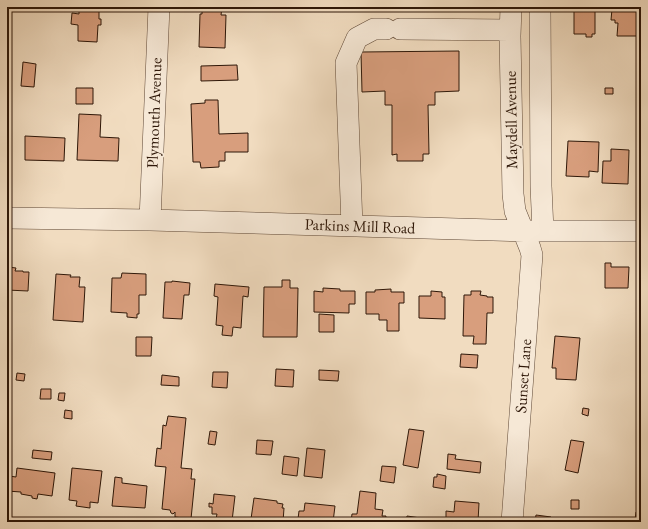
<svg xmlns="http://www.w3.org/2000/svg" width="648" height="529" font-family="'EB Garamond',serif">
<rect width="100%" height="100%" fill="#f1dcc0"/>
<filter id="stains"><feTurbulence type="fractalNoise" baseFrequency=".005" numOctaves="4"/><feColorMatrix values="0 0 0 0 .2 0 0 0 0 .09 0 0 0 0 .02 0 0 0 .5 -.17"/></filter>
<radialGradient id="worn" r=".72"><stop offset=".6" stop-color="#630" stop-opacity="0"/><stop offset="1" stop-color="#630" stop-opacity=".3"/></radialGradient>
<path fill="#d89e7d" stroke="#2e1708" d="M79,7H99V19H101V25H98L97,42L78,41V25L71,24L72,13L79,14Z
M202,7H222L221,15H226L225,48L199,47L200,14H202Z
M581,7H588V10H595V34H592V37H586V34H574V10H581Z
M625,8H631V10L639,11L638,36H617L618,23H615V20H611L612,9L625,10Z
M459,51V91L435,92V105H428L429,154H423V161H397V154L392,155V105H385V91L362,92L361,52Z
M23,62L36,64L34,87L21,86Z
M237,65L238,80L201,81V66Z
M76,88H93V104H76Z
M605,88H613V94H605Z
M205,100H218L219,134L248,133V152H225V161H219V167L201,168L200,162H193L191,104L205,103Z
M79,114L101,115L100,137L119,138L118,161L77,160Z
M25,136L65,138L64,161L25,160Z
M568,141L599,142L598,172L589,171V177L566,176Z
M611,149L629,150L628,184L602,183L603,161H611Z
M605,263H611V267H629L628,288H605Z
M8,267L16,268L15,271H23V272H29L28,291L7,290V271H8Z
M122,273L146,274V295H139V314H137V318L127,317V313L111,312L112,278H121Z
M56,274L71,275L70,277H80L79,287H85L83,322L53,320Z
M282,280H290V288H298L297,337H263L264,287H282Z
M172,281L190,283L189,295H184L182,319L163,318L165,282H172Z
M215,284L249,287L248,297L243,296L241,328L233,327L232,336L222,335L223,326L216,325L218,297L214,296Z
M323,288L340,289V291H355V304H349V313L314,312V291L323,292Z
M391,289V292H404V303H399V331H387V320H379V314H366V292H375V290Z
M431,291L442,292V297H445V319L419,318V296H431Z
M471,291H481L480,295L487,296V297H493V313H487L486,344H473L474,336H463L464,295H471Z
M319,314L334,315V332H319Z
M555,336L580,338L576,380L556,379V368H552Z
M136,337H152L151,356H136Z
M461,354L478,355L477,368L460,367Z
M276,369L294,370L293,387L275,386Z
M319,370L339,371L338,381L319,380Z
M213,372H228L227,388L212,387Z
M17,373L25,374L24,381L16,380Z
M162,375L179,377V386L161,385Z
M41,389H51V399H40Z
M59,393H65L64,401L58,400Z
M583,408L589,409L588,416L582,414Z
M65,410L72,411V419L64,418Z
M168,416L186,418L181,468L192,469L191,479H195L191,519L175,517V512L173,514L171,513L170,510L162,509L166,467L155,466L157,448L161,449L163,425L166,426Z
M409,429L424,431L418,468L403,465Z
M210,431L217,432L215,445L208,444Z
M257,440L273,441L271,455L256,454Z
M571,440L584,442L578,473L565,470Z
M307,448L325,450L322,478L304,476Z
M33,450L52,452L51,460L32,458Z
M448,454L456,455L455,459L481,462L480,473L447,469Z
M284,456L299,458L297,476L282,474Z
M382,466L396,467L394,483L380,481Z
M17,468L55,473L52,496L38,494L37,499L32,498V496L21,494V492L7,491L9,476L16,477Z
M72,468L102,471L98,503L90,502V508L76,506L77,501L69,500Z
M437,474L446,476L445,489L433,487L434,477H437Z
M115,477L122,478V483L147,486L145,508L112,506Z
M360,491L376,493L375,509L383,510L382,516H386L385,522H351L352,514H357Z
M214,494L235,496L232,521L216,519L217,514H212V507H209V503L213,504Z
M254,498L277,501V503L283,504L282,508H284L283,522L251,519Z
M571,500H579V509H571Z
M455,501L479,503L478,522H453V519L446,518V511L454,512Z
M305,503L335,506L333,522H302V519H298L299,511H304Z
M636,512H641V521L635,520Z
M536,515L551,517V522H535Z
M407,516L434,520L433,522H406Z"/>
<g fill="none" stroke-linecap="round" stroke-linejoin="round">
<defs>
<path id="minor" d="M511,7L510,36L513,194L515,211L530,248L532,255L512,522
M540,7L541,186L543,231
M400,29L510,30
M7,218L150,220L524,231H641
M150,220L159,7
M352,226L346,63L357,38L374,29H386"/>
</defs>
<use href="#minor" stroke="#5f4836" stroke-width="22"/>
<use href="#minor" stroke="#f6e8d6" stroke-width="21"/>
</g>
<g text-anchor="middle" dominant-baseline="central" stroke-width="3.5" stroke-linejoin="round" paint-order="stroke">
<g font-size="16" fill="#2e1708" stroke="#f6e8d6">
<text transform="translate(154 113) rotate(-88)">Plymouth Avenue</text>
<text transform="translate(511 120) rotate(-91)">Maydell Avenue</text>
<text transform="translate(360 226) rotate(2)">Parkins Mill Road</text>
<text transform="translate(523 376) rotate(-86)">Sunset Lane</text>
</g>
</g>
<rect width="648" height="529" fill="none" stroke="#f1dcc0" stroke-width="24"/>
<rect x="8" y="8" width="632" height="513" fill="none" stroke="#2e1708" stroke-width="2"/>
<rect x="12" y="12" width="624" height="505" fill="none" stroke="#2e1708"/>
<rect width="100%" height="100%" filter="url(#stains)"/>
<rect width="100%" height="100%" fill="url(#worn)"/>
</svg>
